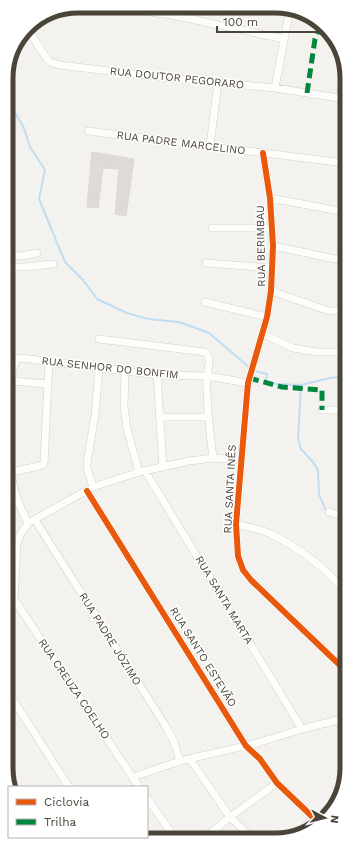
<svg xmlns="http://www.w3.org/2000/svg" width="353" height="846" font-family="'Work Sans',sans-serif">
<rect width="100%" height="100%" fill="#f4f2ee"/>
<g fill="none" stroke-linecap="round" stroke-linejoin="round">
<path stroke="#c0ddf1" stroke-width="2" d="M6,97L24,128L30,147L45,170L39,199L65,262L83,280L97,299L127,313L148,319L179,322L209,333L250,368
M254,371L267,374L266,381L275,384L301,385L330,378L337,377L346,382
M301,386L298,439L301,449L313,462L318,470L319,494L325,509"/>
</g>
<path fill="#dedbd6" stroke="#dcd9d4" d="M92,152L134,159L126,216L115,214L119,169L103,168L98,208L87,207Z"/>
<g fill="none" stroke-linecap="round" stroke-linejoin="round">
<defs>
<path id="minor" d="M60,13L98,8L126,9L172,15L284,39
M27,28L47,59L50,62L59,65L169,78L275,88L345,99
M275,88L290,8
M340,99L345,69
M88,131L345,163
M210,146L218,82
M263,153L270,198L273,246L271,291L267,317L248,383L236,524L238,556L243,570L251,580L347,672
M270,198L345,212
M212,228H272
M273,246L345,261
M7,255L21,256L37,253
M206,263L272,268
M7,267H25L53,264
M271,291L329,311H345
M205,302L267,317
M263,334L293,348L316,352H346
M99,339L205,352C213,359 207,369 207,378C206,405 210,432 213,458
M125,371L124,406L127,429L139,472
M157,375L163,467
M12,381L47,384
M322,410H346
M159,417H208
M145,471L302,729
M11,472L39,466L44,464L49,361
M93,487L87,468V463L95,415L99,368
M87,491L246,746L260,759L277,783L318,822
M329,512L346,517
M35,520L165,725L174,742L180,761
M28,523C24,515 20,507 17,498C5,463 8,427 11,392C12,381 11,368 17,359L21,358L157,375L207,376L248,383
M236,524C247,527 261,529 271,534C300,548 326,569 346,592
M8,590L139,787
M14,600L17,544L20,535L28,523L93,487L139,472L189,461L213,458L241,460
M8,692L69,787
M190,759L230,817L252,838
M133,777L180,761L257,743L302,729L338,720L347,716
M147,798L175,838
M101,837L102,838
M205,838L230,817L277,783"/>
</defs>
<use href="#minor" stroke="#d2d0cb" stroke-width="8"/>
<use href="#minor" stroke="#fdfdfc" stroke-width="7"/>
<path stroke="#00873e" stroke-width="5" stroke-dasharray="10 5" stroke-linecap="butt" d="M307,93L315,39L321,24
M249,378L282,387L322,390V410"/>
<defs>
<path id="cycleway" d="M263,153L270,198L273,246L271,291L267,317L248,383L236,524L238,556L243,570L251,580L347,672
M87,491L246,746L260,759L277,783L318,822"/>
</defs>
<use href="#cycleway" stroke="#fff" stroke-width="8"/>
<use href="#cycleway" stroke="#e8590c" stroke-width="6"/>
</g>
<g text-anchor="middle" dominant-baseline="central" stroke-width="3" stroke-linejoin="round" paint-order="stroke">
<g font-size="11" fill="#4b4439" stroke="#fff">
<text transform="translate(177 78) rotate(6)">RUA DOUTOR PEGORARO</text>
<text transform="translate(181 143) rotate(7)">RUA PADRE MARCELINO</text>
<text transform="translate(261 246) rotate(-91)">RUA BERIMBAU</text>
<text transform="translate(110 368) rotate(6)">RUA SENHOR DO BONFIM</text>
<text transform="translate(230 489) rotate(-87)">RUA SANTA INÊS</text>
<text transform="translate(224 600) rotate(59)">RUA SANTA MARTA</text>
<text transform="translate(110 639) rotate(58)">RUA PADRE JÓZIMO</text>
<text transform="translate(203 657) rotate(58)">RUA SANTO ESTEVÃO</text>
<text transform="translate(74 689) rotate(56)">RUA CREUZA COELHO</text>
</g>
</g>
<path d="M0 0H353V846H0ZM78 13H275A65 65 0 0 1 340 78V768A65 65 0 0 1 275 833H78A65 65 0 0 1 13 768V78A65 65 0 0 1 78 13Z" fill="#fff" fill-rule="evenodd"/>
<path fill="none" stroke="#4b4439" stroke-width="5" d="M78 13H275A65 65 0 0 1 340 78V768A65 65 0 0 1 275 833H78A65 65 0 0 1 13 768V78A65 65 0 0 1 78 13Z"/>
<rect x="8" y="786" width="140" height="52" fill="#ffffff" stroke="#b7b4b0"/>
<rect x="16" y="799" width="20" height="6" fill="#e8590c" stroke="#b7b4b0"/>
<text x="44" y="806" font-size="12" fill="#4b4439">Ciclovia</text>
<rect x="16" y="819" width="20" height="6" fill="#00873e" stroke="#b7b4b0"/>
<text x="44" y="826" font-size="12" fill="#4b4439">Trilha</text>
<g transform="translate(325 818) rotate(97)" stroke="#ffffff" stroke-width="3" paint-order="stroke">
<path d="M0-3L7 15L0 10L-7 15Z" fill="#4b4439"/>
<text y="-6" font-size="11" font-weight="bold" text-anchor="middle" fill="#4b4439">N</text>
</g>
<path d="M217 26v6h100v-6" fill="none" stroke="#4b4439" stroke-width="2"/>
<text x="223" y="26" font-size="12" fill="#4b4439" stroke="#ffffff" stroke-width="3" paint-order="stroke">100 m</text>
</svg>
